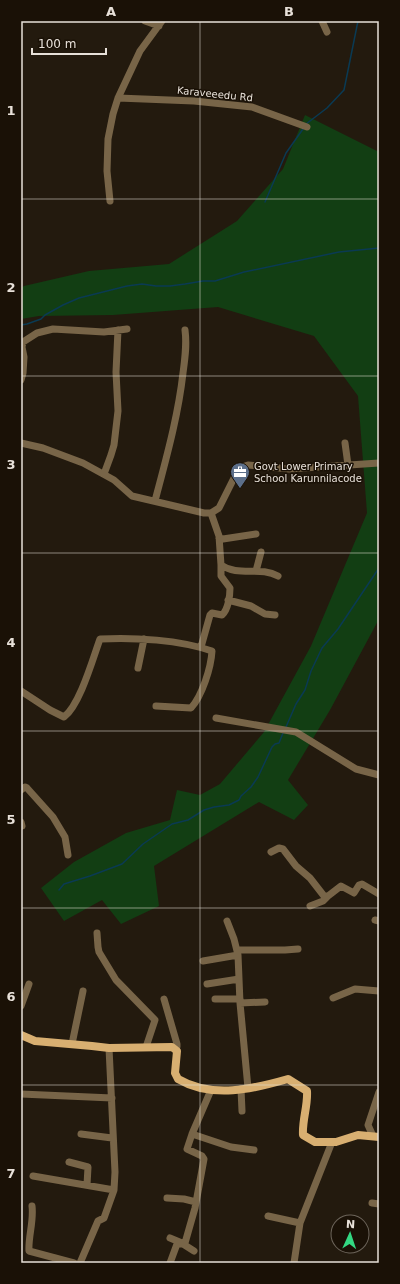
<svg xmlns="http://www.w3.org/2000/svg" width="400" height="1284" font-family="'DejaVu Sans',sans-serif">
<rect width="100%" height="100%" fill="#231a0e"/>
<path fill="#123e13" d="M305,115L379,152V619L330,710L288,780L308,805L294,820L259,802L154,866L159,906L121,924L102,900L64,921L41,888L74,862L126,833L170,820L177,790L200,795L220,784L264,732L311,646L367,513L358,396L314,336L218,307L113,315L39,316L21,319V288L24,286L89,271L169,264L237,221L283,169Z"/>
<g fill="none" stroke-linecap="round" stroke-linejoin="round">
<path stroke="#0a3a53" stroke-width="1.5" d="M306,124L327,108L344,90L358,21
M265,202L286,153L303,129
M21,325L27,324L41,319L45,315L63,305L79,298L127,286L142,284L156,286H170L185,284L203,281H215L244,272L339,252L379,248
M286,727L296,704L305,690L311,671L322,648L338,629L379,568
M59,890L64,884L90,876L122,864L143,844L172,824L188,820L204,810L214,807L229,805L239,800L241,796L251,787L258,777L272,747L275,744L279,743L283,733"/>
<path stroke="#786548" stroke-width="7" d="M145,21L159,26
M322,21L327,32
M118,98L194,101L252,107L307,127
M110,201L107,171L108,139L113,114L118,98L140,51L162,21
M21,380L23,373L24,357L22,347L23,342L37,333L53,329L104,332L127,329
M21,443L43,448L83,463L114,480L132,496L204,513H211L219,508L239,468L248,465L289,469L379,463
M345,443L348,465
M104,474L111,455L114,445L118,411L116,372L118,330
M155,501C166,459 178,417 183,373C185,358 187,345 185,330
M211,513L219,536L221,565C238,577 260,566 278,576
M219,538L223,539L256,534
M256,571L261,552
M228,600L251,606L265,614L275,615
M201,647L210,615L212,613L222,615C228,610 230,596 230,588L221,576V565
M138,668L144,639
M21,691L50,710L64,717C80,705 93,658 100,639C134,637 180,640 212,651C211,668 202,696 191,708L156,706
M216,718L296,732L356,769L379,775
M21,790L25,787L27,788L53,817L65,837L68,855
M21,822L22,826
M271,852L279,848L283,849L296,866L310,878L324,896H328L341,886L354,893L359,885L362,884L379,894
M310,906L323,901L327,897
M375,920L379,921
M227,921L234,939L238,955L240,1003L248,1088
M97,933L98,947L99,952L116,980L155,1020L146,1047
M237,950H285L298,949
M203,961L238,955
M207,984L239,979
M333,998L355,989L379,991
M164,999L177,1044V1047L175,1048
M215,999H240
M240,1003L265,1002
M21,1006L29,984
M72,1044L83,991
M241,1089L242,1111
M21,1094L112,1098
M81,1134L112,1138
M192,1134L231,1147L254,1150
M373,1136L368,1125L379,1092
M69,1162L88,1167L87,1185
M33,1176L114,1190
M167,1198L184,1199L196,1202
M372,1203L379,1204
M32,1206C34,1221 28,1237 29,1251L74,1263
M268,1216L300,1223L294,1263
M300,1223L332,1142
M170,1238L182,1243
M183,1244L194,1251
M80,1263L98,1221L104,1218L114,1190L115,1172L109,1048
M170,1263L177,1244H183L185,1243L195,1208L204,1159L202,1156L187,1149L192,1134L211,1090"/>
<path stroke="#d8af71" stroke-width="8" d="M21,1035L35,1041L92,1046L109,1048L172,1047L177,1051L175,1073L178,1079C212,1099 253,1089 288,1079L307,1091C308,1106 302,1120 303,1135L315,1142H336L358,1135L379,1137"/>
</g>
<path fill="none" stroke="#e8e1d9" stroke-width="1" stroke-opacity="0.55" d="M200,21V1263M21,199H379M21,376H379M21,553H379M21,731H379M21,908H379M21,1085H379"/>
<defs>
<symbol id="office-pin" viewBox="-11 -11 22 30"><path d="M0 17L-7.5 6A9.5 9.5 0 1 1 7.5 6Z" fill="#5c6f8a" stroke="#1a1106"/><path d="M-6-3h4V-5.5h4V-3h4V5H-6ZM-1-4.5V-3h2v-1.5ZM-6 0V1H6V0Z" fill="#fff"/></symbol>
</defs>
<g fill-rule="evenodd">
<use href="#office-pin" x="229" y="461" width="22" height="30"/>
</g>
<g text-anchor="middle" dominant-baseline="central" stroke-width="3" stroke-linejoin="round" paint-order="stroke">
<g font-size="10" fill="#e8e1d9" stroke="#1a1106">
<text transform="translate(215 94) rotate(6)">Karaveeedu Rd</text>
</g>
<g font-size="10" fill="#e8e1d9" stroke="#1a1106" text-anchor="start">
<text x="254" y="466">Govt Lower Primary<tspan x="254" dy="12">School Karunnilacode</tspan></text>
</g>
</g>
<rect width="400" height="1284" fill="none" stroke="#1a1106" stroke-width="44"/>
<g transform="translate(350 1234) rotate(3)"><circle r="19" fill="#1a1106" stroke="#6c645a"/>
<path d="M0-3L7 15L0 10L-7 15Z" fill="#33d882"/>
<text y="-6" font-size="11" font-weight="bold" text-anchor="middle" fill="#e8e1d9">N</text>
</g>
<path d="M32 48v6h74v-6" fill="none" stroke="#e8e1d9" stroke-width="2"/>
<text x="38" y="48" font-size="12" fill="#e8e1d9" stroke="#1a1106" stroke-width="3" paint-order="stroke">100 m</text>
<rect x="22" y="22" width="356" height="1240" fill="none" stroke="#e8e1d9" stroke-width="1.5"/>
<g font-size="13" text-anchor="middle" font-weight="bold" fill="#e8e1d9">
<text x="111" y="16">A</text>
<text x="289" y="16">B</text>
<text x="11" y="115">1</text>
<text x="11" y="292">2</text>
<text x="11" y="469">3</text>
<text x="11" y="647">4</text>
<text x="11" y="824">5</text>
<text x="11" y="1001">6</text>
<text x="11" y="1178">7</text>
</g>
</svg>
